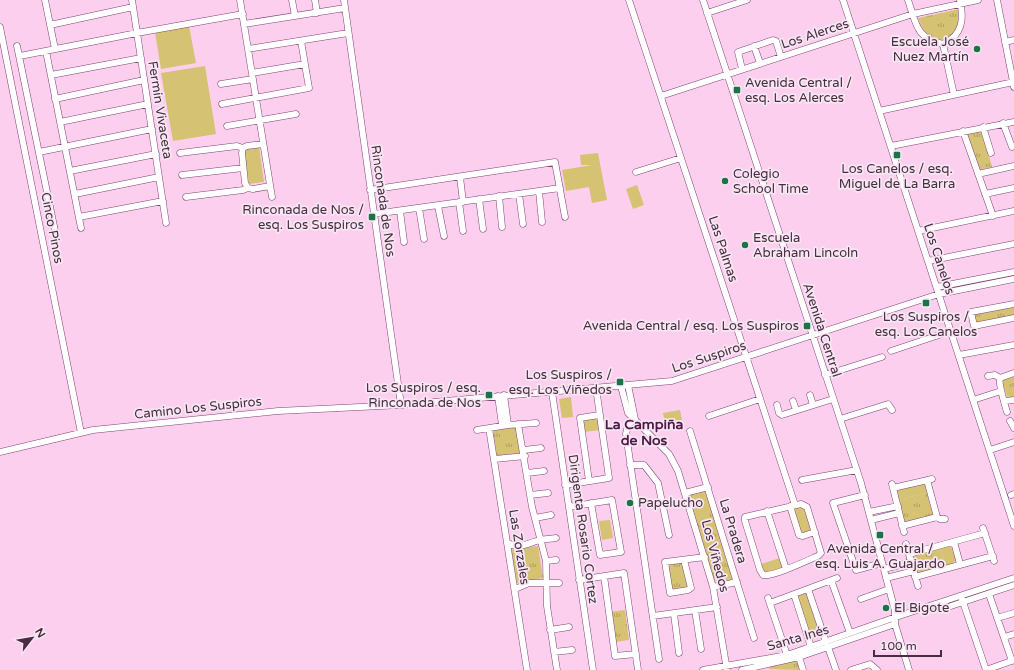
<svg xmlns="http://www.w3.org/2000/svg" width="1014" height="670" font-family="'Varela Round',sans-serif">
<defs>
<pattern id="park-tufts" width="24" height="20" patternUnits="userSpaceOnUse"><rect width="24" height="20" fill="#d5c273"/><path d="M3 7l-1-3M5 7V3M7 7l1-3M15 17l-1-3M17 17v-4M19 17l1-3" fill="none" stroke="#af9e60"/></pattern>
</defs>
<rect width="100%" height="100%" fill="#fccfef"/>
<path fill="#d5c273" d="M189,26L196,63L161,69L155,32Z
M205,66L216,134L173,141L161,73Z
M259,146L264,182L249,184L244,149Z
M598,153L607,200L592,203L589,187L566,191L562,170L592,165H581L580,155Z
M637,185L644,205L633,209L626,189Z
M571,397L573,417L562,418L559,399Z
M680,410L682,420L665,424L663,413Z
M598,418L600,430L584,432L583,421Z
M922,484L925,485L927,493L898,500L897,492L899,489Z
M801,506L804,507L812,529L801,534L793,508Z
M610,520L613,538L602,540L599,521Z
M949,545L951,547L956,560L952,564L946,566L940,547Z
M780,558L783,567L767,573L764,572L761,564Z
M806,592L822,636L810,640L797,597L798,595Z"/>
<path fill="url(#park-tufts)" d="M959,9L957,29L946,41H939L926,36L918,18Z
M982,130L992,167L979,170L966,134Z
M1014,306V317L976,324L973,315L976,313Z
M1014,376V397H1007L1002,381L1004,378Z
M513,426L516,427L522,454L497,457L493,430Z
M703,491L708,492L733,580L719,583L714,579L689,497L691,494Z
M927,493L933,516L905,523L898,500Z
M538,546L543,578L517,583L511,550Z
M940,547L946,566L919,574L913,557L914,555Z
M684,562L689,587L672,590L667,565Z
M625,610L629,640L615,642L610,612Z
M794,660L797,661L800,670L769,669V667Z"/>
<g fill="none" stroke-linecap="round" stroke-linejoin="round">
<defs>
<path id="minor" d="M45,0L55,49
M132,0L166,223
M240,0L272,197
M292,0L295,16
M315,0L317,13
M344,0L401,405
M629,0L795,505
M703,0L861,483L895,611V624L909,670
M843,0L1014,526
M908,0C916,23 916,39 943,44
M997,0L1014,87
M707,13L747,0
M244,24L345,8
M50,25L133,7
M0,27L81,433
M1005,42L1014,40
M943,44C963,35 964,19 960,0
M943,44L954,95
M17,46L55,231
M754,46L760,63
M248,49L348,33
M46,51L81,228
M20,56L137,33L243,14
M742,69L738,52L773,40L776,41L781,57
M252,73L305,64
M51,75L141,58
M221,84L253,79
M661,96L913,14L978,0
M55,99L144,80
M222,104L309,88L301,41
M879,111L1014,82
M60,122L148,104
M1003,123L1012,147
M227,126L296,114
M983,127L991,153
M963,131L993,216
M891,146L1014,122
M243,148L242,153L245,183L248,188
M243,148L247,146L263,144
M39,152L152,129
M180,153L237,146L243,148
M70,171L156,154
M636,172L681,158
M978,174L1014,166
M182,175L243,168
M460,177L463,202
M248,188L253,189L270,186
M370,190L555,162L565,217
M539,191L542,222
M75,194L159,177
M519,194L523,224
M985,194L1014,188
M499,196L502,227
M186,197L243,190L248,188
M479,199L483,229
M459,202L463,231
M438,206L444,236
M419,208L424,239
M400,211L404,242
M374,214L560,188
M79,217L163,201
M918,231L1014,211
M928,261L1014,244
M937,287L1014,272
M1014,304L971,312L974,326L1014,318
M891,351L951,331
M959,355L1014,345
M825,375L882,357
M988,376L995,375L1000,378
M1000,378C998,384 1005,405 1007,412
M1000,378L1014,373
M628,385L635,419
M621,386L628,413L669,454L678,471L713,587L727,670
M552,392L593,670
M504,395L508,425
M810,395L813,405
M498,396L502,425
M973,400L1001,391
M793,401L796,410
M1005,401L1014,400
M777,405L779,413L782,415L833,399
M709,416L760,399
M635,419L628,425L626,434L659,659
M840,419L888,404L892,410
M1010,421L1014,428
M518,424L532,507L546,561L547,606L557,670
M489,428L527,670
M477,430L508,425L536,423
M690,431L754,638
M524,450L541,448
M990,450L1014,442
M0,452L93,430L278,411L401,405L672,381L939,294L1014,279
M495,459L525,456
M630,465H644L658,483L669,535
M527,473L544,471
M802,480L857,470
M927,480L937,517
M589,481L580,418L599,415
M892,484L904,532
M565,485L609,478L596,388
M893,488L932,479
M685,493L708,487
M530,495L548,493
M865,495L833,503L856,570L882,563
M1011,495L1014,494
M801,504L807,507L821,553L818,556C806,561 773,577 763,575L760,570L745,521V517Z
M790,506L799,535L803,536L815,532
M569,507L612,500L621,552L600,555L591,503
M767,511L786,569
M869,512L898,506
M535,518L551,515
M871,520L899,513
M902,526L937,517L940,519H945
M983,528L994,561
M954,542L960,564
M507,543C520,549 527,544 539,540C544,539 550,539 556,538
M906,544L918,586
M909,554L985,533
M684,560L691,588L688,590L670,593L665,562L705,557
M546,561L556,560
M884,569L911,562
M604,576L615,656L636,654
M915,577L993,556
M886,578L914,571
M579,580L624,573L638,670
M831,580L850,633
M713,587L737,582
M515,589L529,583H559
M808,589L826,642
M794,594L811,647
M989,594L1012,661
M961,596L986,670L1014,660
M768,598L787,655
M861,599L889,589
M770,603L837,578
M951,606L1014,585
M695,610L701,649
M674,614L679,653
M653,616L717,607
M997,618L1014,613
M550,630L569,627
M1004,637L1014,634
M828,647L836,670
M554,652L572,650
M799,657L803,670
M703,670L787,655L896,617L1014,578
M742,670L799,657L895,624
M851,670L870,664L877,670"/>
</defs>
<use href="#minor" stroke="#834274" stroke-width="7"/>
<use href="#minor" stroke="#fff" stroke-width="6"/>
</g>
<g fill="#1b7448" stroke="#f6e7f2" stroke-width="1.5">
<circle cx="977" cy="49" r="4"/>
<rect x="733" y="86" width="8" height="8" rx="2"/>
<rect x="893" y="151" width="8" height="8" rx="2"/>
<circle cx="725" cy="181" r="4"/>
<rect x="368" y="213" width="8" height="8" rx="2"/>
<circle cx="745" cy="245" r="4"/>
<rect x="922" y="299" width="8" height="8" rx="2"/>
<rect x="803" y="322" width="8" height="8" rx="2"/>
<rect x="616" y="378" width="8" height="8" rx="2"/>
<rect x="485" y="391" width="8" height="8" rx="2"/>
<circle cx="630" cy="503" r="4"/>
<rect x="876" y="531" width="8" height="8" rx="2"/>
<circle cx="886" cy="608" r="4"/>
</g>
<g text-anchor="middle" dominant-baseline="central" stroke-width="3.5" stroke-linejoin="round" paint-order="stroke">
<g font-size="13" fill="#492c42" stroke="#f6e7f2">
<text transform="translate(815 34) rotate(-18)">Los Alerces</text>
<text transform="translate(160 110) rotate(81)">Fermín Vivaceta</text>
<text transform="translate(383 201) rotate(82)">Rinconada de Nos</text>
<text transform="translate(52 228) rotate(79)">Cinco Pinos</text>
<text transform="translate(723 249) rotate(72)">Las Palmas</text>
<text transform="translate(939 259) rotate(72)">Los Canelos</text>
<text transform="translate(822 330) rotate(72)">Avenida Central</text>
<text transform="translate(709 357) rotate(-18)">Los Suspiros</text>
<text transform="translate(198 408) rotate(-6)">Camino Los Suspiros</text>
<text transform="translate(583 529) rotate(82)">Dirigenta Rosario Cortez</text>
<text transform="translate(733 531) rotate(73)">La Pradera</text>
<text transform="translate(519 547) rotate(81)">Las Zorzales</text>
<text transform="translate(715 556) rotate(75)">Los Viñedos</text>
<text transform="translate(798 638) rotate(-16)">Santa Inés</text>
</g>
<g font-size="13" fill="#492c42" stroke="#f6e7f2" text-anchor="end">
<text x="969" y="42">Escuela José<tspan x="969" dy="15">Nuez Martín</tspan></text>
<text x="745" y="83" text-anchor="start">Avenida Central /<tspan x="745" dy="15">esq. Los Alerces</tspan></text>
<text x="897" y="169" text-anchor="middle">Los Canelos / esq.<tspan x="897" dy="15">Miguel de La Barra</tspan></text>
<text x="733" y="174" text-anchor="start">Colegio<tspan x="733" dy="15">School Time</tspan></text>
<text x="364" y="210">Rinconada de Nos /<tspan x="364" dy="15">esq. Los Suspiros</tspan></text>
<text x="753" y="238" text-anchor="start">Escuela<tspan x="753" dy="15">Abraham Lincoln</tspan></text>
<text x="926" y="317" text-anchor="middle">Los Suspiros /<tspan x="926" dy="15">esq. Los Canelos</tspan></text>
<text x="799" y="326">Avenida Central / esq. Los Suspiros</text>
<text x="612" y="375">Los Suspiros /<tspan x="612" dy="15">esq. Los Viñedos</tspan></text>
<text x="481" y="388">Los Suspiros / esq.<tspan x="481" dy="15">Rinconada de Nos</tspan></text>
<text x="638" y="503" text-anchor="start">Papelucho</text>
<text x="880" y="549" text-anchor="middle">Avenida Central /<tspan x="880" dy="15">esq. Luis A. Guajardo</tspan></text>
<text x="894" y="608" text-anchor="start">El Bigote</text>
</g>
<g font-size="14" font-weight="bold" fill="#541748" stroke="#f6e7f2">
<text x="644" y="424">La Campiña<tspan x="644" dy="16">de Nos</tspan></text>
</g>
</g>
<g transform="translate(32 638) rotate(59)" stroke="#f6e7f2" stroke-width="3" paint-order="stroke">
<path d="M0-3L7 15L0 10L-7 15Z" fill="#492c42"/>
<text y="-6" font-size="11" font-weight="bold" text-anchor="middle" fill="#492c42">N</text>
</g>
<path d="M874 650v6h67v-6" fill="none" stroke="#492c42" stroke-width="2"/>
<text x="880" y="650" font-size="12" fill="#492c42" stroke="#f6e7f2" stroke-width="3" paint-order="stroke">100 m</text>
</svg>
